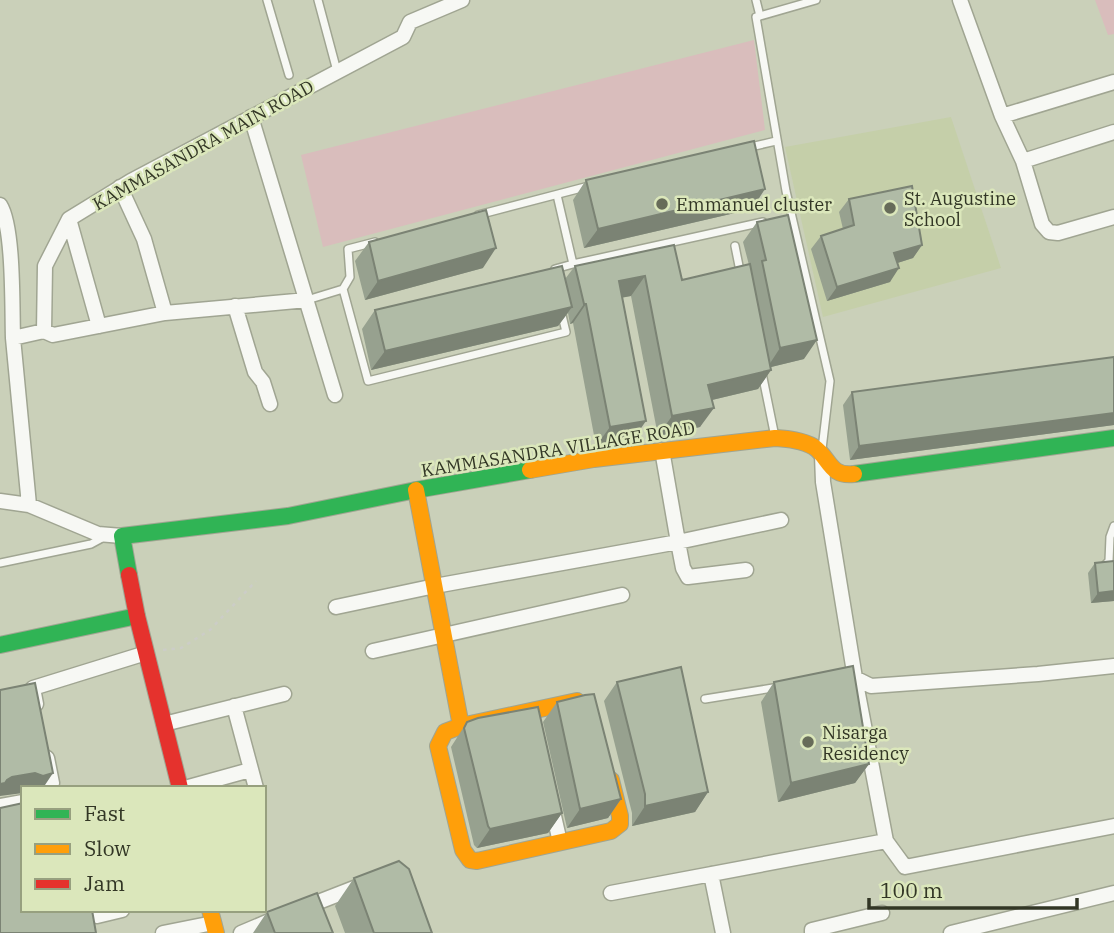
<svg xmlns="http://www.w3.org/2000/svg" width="1114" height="933" font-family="'IBM Plex Serif',serif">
<rect width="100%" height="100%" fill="#cad0b9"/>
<path fill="#c5cfa9" d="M951,117L1001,268L823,317L785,147Z"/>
<path fill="#d9bdbc" d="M1095,0H1114V34L1108,35Z
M754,40L765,130L323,247L301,155Z"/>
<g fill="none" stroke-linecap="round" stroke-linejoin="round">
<defs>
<path id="lane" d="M267,0L289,75
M318,0L337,71
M756,0L760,16L756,17L786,191L830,381L822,449
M760,16L816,0
M746,148L776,141
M478,215L589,186
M735,246L741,276
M573,264L763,222
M555,269L573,264L557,195
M343,289L368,381L566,332L561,311
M307,300L343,289L350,277L348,249L375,242
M762,373L775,437
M0,563L91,544L102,538
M1105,565L1109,561L1110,537L1114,526
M705,699L779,687"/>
<path id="street" d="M960,0L1002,116L1023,161L1042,224L1049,232L1058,233L1114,217
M1002,116L1114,82
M251,117L335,395
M1023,161L1114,132
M120,187L144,239L165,313
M0,205C14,227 12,308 13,338
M69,219L99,326
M235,306L255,372L263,382L270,404
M44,331L53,335L165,313L307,300
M822,455L823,482L855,678L871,686L1038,674L1114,666
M0,501L29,505L98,534L122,536
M29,505L13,338L44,331L45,266L69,219L131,181L403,37L410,22L462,0
M746,570L688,577L683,568L678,542L781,520
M336,607L435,586L678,542L662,450
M373,651L622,595
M855,678L886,841L905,867L1114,826
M36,704L33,688L146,653
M234,706L256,788
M164,724L284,694
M47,758L52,783L50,788
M185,788L250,770
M551,803L560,842
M0,806L23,802
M711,874L723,933
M611,893L886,841
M303,908L362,885
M86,910L88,914L97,916L122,910
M163,933L213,923
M241,933L274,919
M812,933V930L882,913
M951,933L1114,893"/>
<path id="fast" d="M854,474L1114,438
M129,575L122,536L288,516L416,490L530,470
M0,645L137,616"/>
<path id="slow" d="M530,470L594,459L775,438C788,439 802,440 814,447C830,458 829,477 854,474
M416,490L461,726L577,701
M461,726L445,732L438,746L463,850L470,860L477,861L611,831L620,824V816L611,780
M210,910L216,933"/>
<path id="jam" d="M129,575L137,616L180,788"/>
</defs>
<use href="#lane" stroke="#a0a592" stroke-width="10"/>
<use href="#street" stroke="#a0a592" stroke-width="17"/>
<use href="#fast" stroke="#a0a592" stroke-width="18"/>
<use href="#slow" stroke="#a0a592" stroke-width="18"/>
<use href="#jam" stroke="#a0a592" stroke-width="18"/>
<path stroke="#cccdc7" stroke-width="2.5" stroke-dasharray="3.5 5" stroke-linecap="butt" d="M163,650L181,648L210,630L256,581"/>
<use href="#lane" stroke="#f7f8f4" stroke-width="7"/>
<use href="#street" stroke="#f7f8f4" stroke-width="14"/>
<use href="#fast" stroke="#30b455" stroke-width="16"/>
<use href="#slow" stroke="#ff9f0a" stroke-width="16"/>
<use href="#jam" stroke="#e5322d" stroke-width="16"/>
</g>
<path fill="#97a18f" d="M586,180L752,209L584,248L573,200Z
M849,199L922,245L913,258L897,263L890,282L827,301L811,249L821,236L843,229L839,212Z
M757,222L804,359L771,367V370L758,389L712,400L700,427L658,436L631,296L622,297L632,441L596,446L573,323L570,324L568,313L558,326L371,370L362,329L375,310L565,279L575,266L682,280L749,265L743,242Z
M369,242L483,268L365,300L355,261Z
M1114,357V425L850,460L843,405L852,392Z
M1114,561V601L1091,603L1088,573L1095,563Z
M617,682L708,792L695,812L632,826V813L604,701Z
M774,682L869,764L855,783L778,802L761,702Z
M557,702L621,799L608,818L567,828L543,722Z
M467,722L562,813L548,833L477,848L474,845L451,747Z
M354,878L432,933H345L335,906Z
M267,912L333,933H253Z"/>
<path fill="#7b8374" d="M765,189L752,209L584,248L598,229Z
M922,245L913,258L885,267L894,253Z
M496,248L483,268L365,300L378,281Z
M899,268L890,282L827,301L837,287Z
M645,276L631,296L605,301L619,281Z
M584,304H586L573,323L570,324Z
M572,307L558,326L371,370L385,351Z
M817,340L804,359L767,368L780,348Z
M771,370L758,389L695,404L708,385Z
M714,408L700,427L658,436L672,416Z
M1114,413V425L850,460L859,446Z
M646,421L632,441L596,446L610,427Z
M1114,591V601L1091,603L1098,593Z
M869,764L855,783L778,802L791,783Z
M35,773H53L43,788H23V793L0,796V784L7,780L12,777Z
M708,792L695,812L632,826L645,806Z
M621,799L608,818L567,828L580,809Z
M562,813L548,833L477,848L490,829Z"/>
<path fill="#b0bba6" stroke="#7b8374" stroke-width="2" d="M754,141L765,189L598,229L586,180Z
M912,186L922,245L894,253L899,268L837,287L821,236L854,225L849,199Z
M486,210L496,248L378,281L369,242Z
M788,215L817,340L780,348L762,261L766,260L757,222Z
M674,245L682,280L750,264L771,370L708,385L714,408L672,416L645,276L619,281L646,421L610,427L586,304H584L575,266Z
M562,266L572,307L385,351L375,310Z
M1114,357V413L859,446L852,392Z
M1114,561V591L1098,593L1095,563Z
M853,666L869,764L791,783L774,682Z
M681,667L708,792L645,806V794L617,682Z
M35,683L53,773L43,776L35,773L12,777L7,780L5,783L0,784V690Z
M594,694L621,799L580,809L557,702L585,695Z
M538,707L562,813L490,829L488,826L464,728L467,722L478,718Z
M23,803V910H92L96,933H0V808Z
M399,861L409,869L432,933H374L354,878Z
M317,893L333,933H275L267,912Z"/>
<g fill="#676c59" stroke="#dbe7bb" stroke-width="2.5">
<circle cx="662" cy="204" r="7"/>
<circle cx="890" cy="208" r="7"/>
<circle cx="808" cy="742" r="7"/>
</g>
<g text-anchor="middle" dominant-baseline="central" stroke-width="5" stroke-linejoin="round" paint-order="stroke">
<g font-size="18" fill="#323625" stroke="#dbe7bb">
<text transform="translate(203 145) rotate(-29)">KAMMASANDRA MAIN ROAD</text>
<text transform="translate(558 449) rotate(-9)">KAMMASANDRA VILLAGE ROAD</text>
</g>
<g font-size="18" fill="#323625" stroke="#dbe7bb" text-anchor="start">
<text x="904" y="198">St. Augustine<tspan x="904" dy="21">School</tspan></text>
<text x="676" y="204">Emmanuel cluster</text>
<text x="822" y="732">Nisarga<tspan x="822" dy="21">Residency</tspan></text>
</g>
</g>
<rect x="21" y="786" width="245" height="126" fill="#dbe7bb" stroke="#97a07f" stroke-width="2"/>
<rect x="35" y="809" width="35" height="10" fill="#30b455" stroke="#97a07f" stroke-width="2"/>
<text x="84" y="821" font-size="21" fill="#323625">Fast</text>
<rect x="35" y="844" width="35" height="10" fill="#ff9f0a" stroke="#97a07f" stroke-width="2"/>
<text x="84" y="856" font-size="21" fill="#323625">Slow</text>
<rect x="35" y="879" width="35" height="10" fill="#e5322d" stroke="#97a07f" stroke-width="2"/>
<text x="84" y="891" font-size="21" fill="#323625">Jam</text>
<path d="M869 898v10h208v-10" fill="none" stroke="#323625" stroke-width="3.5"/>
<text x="880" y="898" font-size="21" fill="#323625" stroke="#dbe7bb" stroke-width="5" paint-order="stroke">100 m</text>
</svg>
